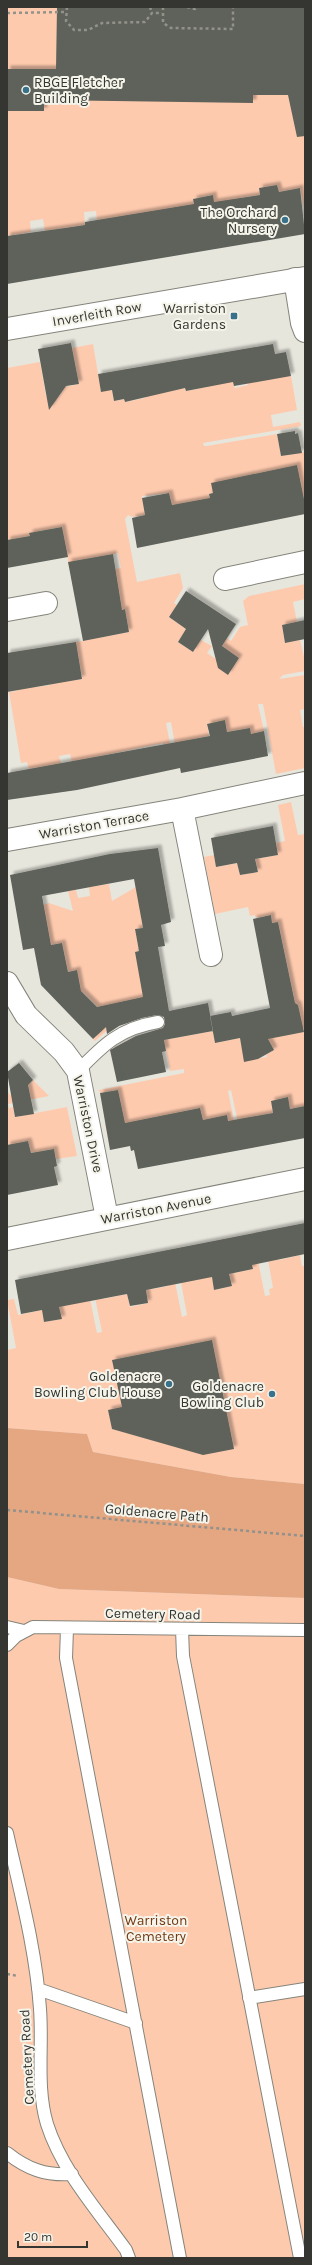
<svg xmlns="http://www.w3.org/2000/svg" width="312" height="2265" font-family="Karla,sans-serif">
<defs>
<filter id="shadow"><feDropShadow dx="3.5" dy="-3.5" stdDeviation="1" flood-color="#0004"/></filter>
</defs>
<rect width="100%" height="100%" fill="#e7e6dd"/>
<path fill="#fecaae" d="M7,7H305L292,112C294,122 296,128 305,135V212L300,188L279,192L277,185L259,188L260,195L240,198L247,243L214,203L212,195L193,199L194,206L97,220L96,211L84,212L85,225L45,231L43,219L30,221L31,232L7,236Z
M93,344L101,391L112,390L114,401L124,399L125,402L145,398V395L185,388L186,391L207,387V384L233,380L235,388L248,385L247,381L291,376L297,410L271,415L273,427L300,422L301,426L203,443L204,446H207L277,434L281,456L305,452V504L300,480L213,493L209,494L210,498L203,504L197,500L195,504L173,508L169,493L142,496L145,515L132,517L128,515L125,519L137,582L180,573L183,588L174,603L177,605L169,617L186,629L178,642L193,652L201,640L212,646L207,653L216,659L228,674L239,658L222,646L227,638L231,641L240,627L248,625L243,601L249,596L305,584V599L293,602L297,622L282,625L285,643L300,640L305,661V671L283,675L279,679L305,675V709L300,710L303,727H305V768L276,774L263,704H258L264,731L255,733L256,740L252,741L250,728L227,732L225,721L207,724L209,736L189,740L191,753L177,756L171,722L166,723L175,769L168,770L163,743L72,762L70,754L59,756L61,764L29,769L27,762L21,763L9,692L17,691L15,682L37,687L50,685L49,677L68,681L82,679L81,669L76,670L71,643L129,632L125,609L112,611L115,569L121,568L118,553L69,566L62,527L30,533V536L7,540V368L40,362L46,396L52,399L57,398L61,394L59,388L79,384L72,348Z
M291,802L298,835L305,834V1106L290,1109L288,1097L271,1101L273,1113L251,1117L253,1129L240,1132L231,1090L228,1091L236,1131L203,1120L200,1108L180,1112L183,1124L109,1143L105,1124L124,1120L118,1090L100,1093L99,1090L184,1073V1069L170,1071L164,1040L213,1031L215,1043L240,1038L245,1061L267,1057L266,1055L274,1050L266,1036L303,1032L298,1005L295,1003L278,922L272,923L271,915L256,918L255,915L250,916L248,907L215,914L204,857L214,855L217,867L237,863L240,875L258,872L255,859L278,855L276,843L285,841L278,805Z
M109,884L112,901L136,887L143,928L135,929L139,951L135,952L139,971L154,989L95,1041L93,1039L111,1021L83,992L78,997L76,970L68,972L62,943L51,945L43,905L49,903L73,911L68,891L76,890L78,898L90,896L89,887Z
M33,1080L49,1096L8,1104L9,1108L13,1107L15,1117L67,1107L77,1156L56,1159L54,1149L31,1153L28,1141L7,1158V1091L13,1098Z
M277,1247L279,1260L300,1255L302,1266H305V1484L231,1477L93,1452L87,1434L7,1428V1350L16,1348L7,1300L14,1299L18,1315L42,1310L44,1322L61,1319L59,1307L87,1284L97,1333L102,1332L92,1283L99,1282L103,1299L127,1294L130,1307L148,1303L146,1290L169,1286L165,1269L172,1267L182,1317L187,1315L178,1266L212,1277L215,1290L232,1286L229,1274L253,1269L249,1252L256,1251L265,1296L270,1295L269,1289L273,1288L266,1249Z
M7,1577L59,1589L305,1598V2258H7Z"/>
<path fill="#e5a682" d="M7,1428L87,1434L93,1452L231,1477L305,1484V1598L59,1589L7,1577Z"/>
<path fill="#5e625a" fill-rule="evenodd" filter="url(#shadow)" d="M57,7H305V136L297,137L288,95H253V103L44,100V111H7V69H56Z
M277,185L279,192L300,188L305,234L7,284V236L65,228L85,225V222L194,204L193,199L213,195L214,202L260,195L259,188Z
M71,343L79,384L66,386L49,410L38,349Z
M273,344L275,354L286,352L291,376L234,386L233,382L186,391L185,388L125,402L124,399L114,401L112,390L101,392L98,374Z
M295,431V434L298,433L302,453L281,456L277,434Z
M297,465L305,504V514L137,548L132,518L145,515L142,498L169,493L172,505L210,498L209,494L213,493L211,483Z
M62,527L68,557L7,568V540L30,536L29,533Z
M113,554L122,610L125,609L129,632L83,641L68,562Z
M186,591L236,624L222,646L239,658L228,675L218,668L208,629L193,652L178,642L186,629L169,617Z
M305,620V639L285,643L282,625Z
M76,642L82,679L7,692V653Z
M225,720L227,732L250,728L251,734L264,731L268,756L181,773L180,768L77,790L7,800V773L210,736L207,724Z
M273,826L278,855L255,859L258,872L240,875L237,863L216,867L211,838Z
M158,848L171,922L161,925L165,946L158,947L169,1011L208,1003L213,1031L164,1040L166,1051L162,1052L166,1072L117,1082L110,1050L136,1036L163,1028L165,1024L164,1017L157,1015L142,1018L119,1026L107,1034L106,1027L93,1039L41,985L34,948L23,950L10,875L110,854ZM134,879L143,928L135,929L139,951L135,952L143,997L97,1007L81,991L77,970L68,972L62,943L51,945L42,896Z
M271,915L272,923L278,922L295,1003L298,1005L304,1032L268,1039L274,1050L258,1059L244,1062L240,1038L215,1043L210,1016L231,1012L232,1016L270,1008L253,919Z
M19,1063L33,1080L28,1085L34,1114L15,1117L7,1072Z
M118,1090L125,1123L200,1108L203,1120L227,1115L228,1121L273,1113L271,1101L288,1097L290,1109L305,1106V1138L138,1169L134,1150L131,1151L130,1146L110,1150L100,1093Z
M28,1141L31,1153L54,1149L57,1166L54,1167L58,1185L7,1195V1145Z
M305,1223V1254L252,1265L253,1269L229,1274L232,1286L214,1290L212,1277L146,1290L148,1303L130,1306L127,1294L59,1307L62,1319L44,1322L42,1310L21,1314L15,1280Z
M212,1340L234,1449L203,1455L112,1429L108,1410L122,1407L112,1360Z"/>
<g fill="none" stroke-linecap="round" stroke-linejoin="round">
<defs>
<path id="service" d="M78,1071C103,1045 120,1028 158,1022
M7,1627L24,1631
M67,1628L66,1658L180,2258
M182,1629L183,1656L300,2258
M7,1645L16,1636L33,1627L305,1630
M7,1833C20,1891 36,1950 40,2009C43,2047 36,2087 47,2124C62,2171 98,2211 126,2250L129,2258
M38,1989L136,2023
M249,1998L305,1989
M7,2153C27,2169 46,2176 72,2174"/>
<path id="minor" d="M295,279L302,323L305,331
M225,579L305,562
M7,610L46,603
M182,809L211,955
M7,840L182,809L305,783
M7,983L26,1015L64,1052L78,1071L107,1218
M7,1239L305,1179"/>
<path id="secondary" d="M7,329L305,278"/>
</defs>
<use href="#service" stroke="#85847b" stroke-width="14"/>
<use href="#minor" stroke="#85847b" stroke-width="24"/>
<use href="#secondary" stroke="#85847b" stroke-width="24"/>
<path stroke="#92928b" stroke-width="2.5" stroke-dasharray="3 3" stroke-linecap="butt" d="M67,7L66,21L74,30H88L102,23L145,22L152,13H162
M150,7L152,13
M163,7V23L171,28L233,29V7
M187,7L195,9L196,7
M7,13L65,12
M7,1510L305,1536
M7,1974L18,1976"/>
<use href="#service" stroke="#fff" stroke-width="12"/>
<use href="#minor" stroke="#fff" stroke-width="22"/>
<use href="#secondary" stroke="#fff" stroke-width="22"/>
</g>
<g fill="#38718a" stroke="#f5f4ea" stroke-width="1.5">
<circle cx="26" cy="90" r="4"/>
<circle cx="285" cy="220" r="4"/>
<rect x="230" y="312" width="8" height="8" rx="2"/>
<circle cx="169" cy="1384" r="4"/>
<circle cx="272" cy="1394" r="4"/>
</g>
<g text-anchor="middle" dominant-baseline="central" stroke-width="4" stroke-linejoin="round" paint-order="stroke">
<g font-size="14" fill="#353531" stroke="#f5f4ea" text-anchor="end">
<text x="34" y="82" text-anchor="start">RBGE Fletcher<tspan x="34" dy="16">Building</tspan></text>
<text x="277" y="212">The Orchard<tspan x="277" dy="16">Nursery</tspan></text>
<text x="226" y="308">Warriston<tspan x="226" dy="16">Gardens</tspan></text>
<text x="161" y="1376">Goldenacre<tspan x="161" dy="16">Bowling Club House</tspan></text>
<text x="264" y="1386">Goldenacre<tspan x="264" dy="16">Bowling Club</tspan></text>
</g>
<g font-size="14" fill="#353531" stroke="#f5f4ea">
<text transform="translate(97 314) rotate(-10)">Inverleith Row</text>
<text transform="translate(94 825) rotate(-10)">Warriston Terrace</text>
<text transform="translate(88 1124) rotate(78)">Warriston Drive</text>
<text transform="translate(156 1209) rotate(-11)">Warriston Avenue</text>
<text transform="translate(157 1513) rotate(5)">Goldenacre Path</text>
<text transform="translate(153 1614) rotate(1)">Cemetery Road</text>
<text transform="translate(27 2057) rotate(-93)">Cemetery Road</text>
</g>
<g font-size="14" fill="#733913" stroke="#f5f4ea">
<text x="156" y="1920">Warriston<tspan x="156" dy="16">Cemetery</tspan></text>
</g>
</g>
<rect width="312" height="2265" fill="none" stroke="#353531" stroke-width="16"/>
<path d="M18 2241v6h69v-6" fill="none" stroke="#353531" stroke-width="2"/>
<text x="24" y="2241" font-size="12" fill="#353531" stroke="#f5f4ea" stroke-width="3" paint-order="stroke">20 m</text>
</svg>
